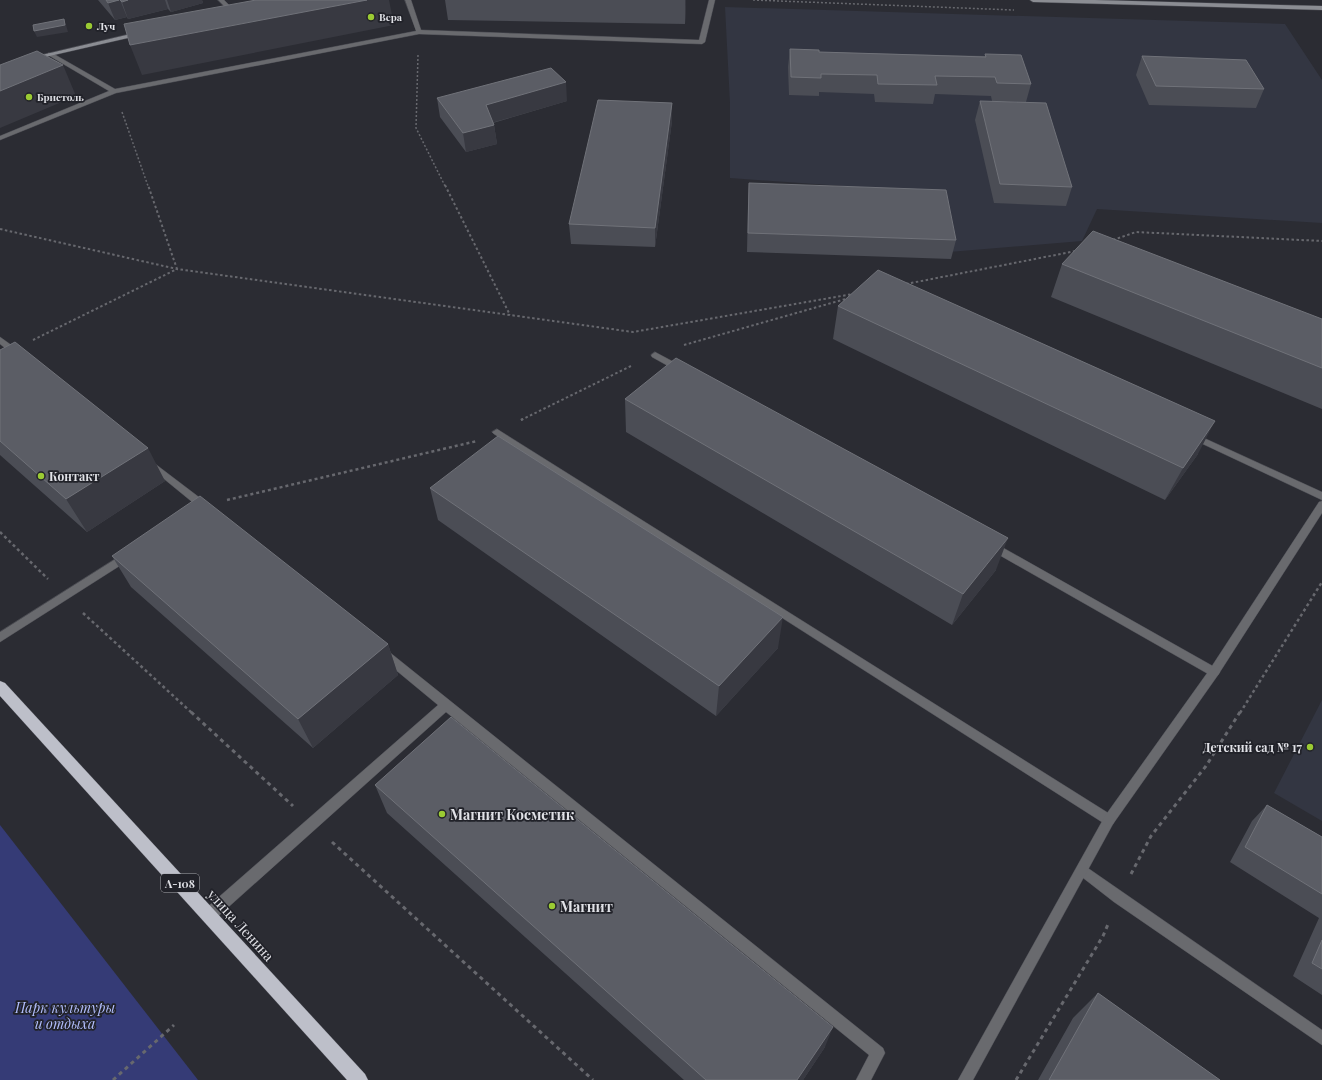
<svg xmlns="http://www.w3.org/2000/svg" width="1322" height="1080" font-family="'Playfair Display',serif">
<rect width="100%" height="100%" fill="#2b2c33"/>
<path fill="#333642" d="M725,7L1285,24L1322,80V223L1097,209L1082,241L949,252L942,193L730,178V103Z
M1322,700V821L1274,793Z"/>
<path fill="#353b76" d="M0,825L198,1080H0Z"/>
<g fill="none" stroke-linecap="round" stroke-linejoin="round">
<defs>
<path id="lane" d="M405,0H411L421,30L699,40L709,0H715L705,42L702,44L419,34L116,93L0,140V136L109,91L48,55V53H52L115,89L416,31Z
M0,337L21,352V356H15L0,344Z
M655,352L685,368L686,370L682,373L679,372L652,357L651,355Z
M497,429L1113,816L1115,820L1113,824L1109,826L1105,824L494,434L492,432Z
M1193,433L1322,492V500L1190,438L1188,436L1190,434Z
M150,460L208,504L210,507L208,510H202L147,465L145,463L147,461Z
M991,541L1218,669L1220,672L1218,675L1214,677L1210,675L987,548L986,545L987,542Z
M128,551L132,552L133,555L132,558L0,642V632Z
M384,649L388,651L883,1048L885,1053L871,1080H856L869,1055L446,712L214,920L209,921L204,920L203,915L204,910L438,705L380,657L379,654L380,651Z
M1082,864L1322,1030V1045L1114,902L1078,874L1076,870L1078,866Z"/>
<path id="street" d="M218,0H224L237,13V15H233Z
M1322,501V513L1218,675L1113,824L973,1080H958L1105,816L1210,669L1319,502Z"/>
<path id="secondary" d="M1030,0H1095L1322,6V10L1033,2Z
M139,32L142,34L141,35L32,60L29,58Z"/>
<path id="highway" d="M0,681L5,683L365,1074L368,1080H347L0,696Z"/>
</defs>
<use href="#lane" stroke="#484950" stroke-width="1"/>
<use href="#street" stroke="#484950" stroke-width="1"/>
<use href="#secondary" stroke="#484950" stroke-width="1"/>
<use href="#highway" stroke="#484950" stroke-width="1"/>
<path stroke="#67686e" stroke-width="1.5" stroke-dasharray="2 2" stroke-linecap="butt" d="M753,0L1014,10
M418,55L416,128L445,186
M122,112L148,186"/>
<path stroke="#67686e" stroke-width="2" stroke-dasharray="2.5 2.5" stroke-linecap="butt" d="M445,185L510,315
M0,229L177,269L633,332L853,294
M1113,240L1136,232L1322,241
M906,284L1076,251
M33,340L177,269L148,185
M684,345L849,298
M521,420L633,365"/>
<path stroke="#67686e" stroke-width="2.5" stroke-dasharray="3 3" stroke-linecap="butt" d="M521,420L523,419
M227,500L477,441
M0,532L48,579
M83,613L192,713
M1240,713L1322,582"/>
<path stroke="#67686e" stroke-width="3" stroke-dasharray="4 4" stroke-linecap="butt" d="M191,712L293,806
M332,842L593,1080
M1131,874L1151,836L1206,766L1240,712
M113,1080L174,1025
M1016,1080L1103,936L1109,922"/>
<use href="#lane" fill="#696a6e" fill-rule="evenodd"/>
<use href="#street" fill="#696a6e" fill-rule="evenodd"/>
<use href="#secondary" fill="#8b8d93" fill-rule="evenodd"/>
<use href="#highway" fill="#bdbfc9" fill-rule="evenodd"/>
</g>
<path fill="#4b4d55" d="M98,0H202L203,3L171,12L168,9L128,19L127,17L115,20Z
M445,0H686L685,24L448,20Z
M790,49L819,52L985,56V54L1031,84L1026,102L992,101L991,96L935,94L933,104L875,102L874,94L819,92V96L789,95L788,67Z
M1142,56L1264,89L1256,108L1149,105L1136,75Z
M437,98L567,101L493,123L494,125L497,144L466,152L440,117Z
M980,101L1072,187L1066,206L994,203L975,120Z
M672,103V121L655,247L571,244L569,224Z
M749,183L956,240L951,259L747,252L748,203Z
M1062,264L1322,319V409L1051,297Z
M838,306L1198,454L1165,500L833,339Z
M0,350L165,481L87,532L0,455Z
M625,399L996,570L952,625L626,432Z
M430,488L778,648L716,716L438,520Z
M112,556L388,644L398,675L313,748L131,587Z
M375,785L825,1047L803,1080H684L387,813Z
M1267,805L1322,837V995L1293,976L1319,918L1230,862L1252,821Z
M1098,993L1220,1080H1038L1073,1018Z"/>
<path fill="#383941" d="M120,0L127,17L115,20L108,3Z
M128,0H165L168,9L128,19L122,2Z
M167,0H202L203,3L171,12Z
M367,0H389L394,25L142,75L130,45Z
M685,0H686V4L685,24Z
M64,19L66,25L68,32L37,37L34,31Z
M63,65L76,96L0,128V91Z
M566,82L567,101L488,124L486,105Z
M672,103V121L655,247V228Z
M494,125L497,144L466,152L463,133Z
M1215,421L1198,454L1165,500L1183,468Z
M148,448L165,481L87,532L66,499Z
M1008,538L996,570L952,625L963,594Z
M783,617L778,648L716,716L719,686Z
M388,644L398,675L313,748L298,719Z
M833,1027L825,1047L803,1080H797Z"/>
<path fill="#5b5d65" stroke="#707279" d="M106,0H119L108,3Z
M120,0H128L122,2Z
M256,0H367L130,45L124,24Z
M64,19L65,25L34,31L33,25Z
M790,49L819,50V52L986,57L985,54L1021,55L1031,84L997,83L995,77L935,76L937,85L878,84L877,75L821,74V78L791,77Z
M37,51L63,65L0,91V65Z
M1142,56L1246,60L1264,89L1156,86Z
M551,68L566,82L486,105L494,125L463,133L437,98Z
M598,100L672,103L655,228L569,224Z
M980,101L1046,103L1072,187L1000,184Z
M749,183L946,190L956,240L748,233Z
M1093,231L1322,319V368L1062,264Z
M878,270L1215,421L1183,468L838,306Z
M15,342L148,448L66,499L0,441V350Z
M676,358L1008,538L963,594L625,399Z
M498,436L783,617L719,686L430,488Z
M200,496L388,644L298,719L112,556Z
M451,717L833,1027L797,1080H706L375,785Z
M1267,805L1322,837V894L1245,847Z
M1322,940V969L1312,963Z
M1098,993L1220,1080H1049Z"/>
<g fill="#9bcb33" stroke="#212229" stroke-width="1.5">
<circle cx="371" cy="17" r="4"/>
<circle cx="89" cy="26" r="4"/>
<circle cx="29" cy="97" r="4"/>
<circle cx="41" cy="476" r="4"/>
<circle cx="1310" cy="747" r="4"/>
<circle cx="442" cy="814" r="4"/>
<circle cx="552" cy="906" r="4"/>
</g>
<g text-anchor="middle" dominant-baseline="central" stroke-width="3.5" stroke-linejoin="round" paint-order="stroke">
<g font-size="10" font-weight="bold" fill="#e1e2e7" stroke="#212229" text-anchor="start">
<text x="379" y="17">Вера</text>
<text x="97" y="26">Луч</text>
<text x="37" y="97">Бристоль</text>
</g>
<rect fill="#212229" stroke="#a7a8ae" stroke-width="1" x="161" y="874" width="38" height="18" rx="3"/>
<g font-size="11" font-weight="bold" fill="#e1e2e7">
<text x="180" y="883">А-108</text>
</g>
<g font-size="12" font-weight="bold" fill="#e1e2e7" stroke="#212229" text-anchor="start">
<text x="49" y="476">Контакт</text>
<text x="1302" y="747" text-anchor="end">Детский сад № 17</text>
</g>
<g font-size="14" font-weight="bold" fill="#e1e2e7" stroke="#212229" text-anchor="start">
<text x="450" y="814">Магнит Косметик</text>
<text x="560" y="906">Магнит</text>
</g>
<g font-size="14" fill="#e1e2e7" stroke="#212229">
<text transform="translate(241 925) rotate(48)">улица Ленина</text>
</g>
<g font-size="14" font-style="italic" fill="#b1bdfc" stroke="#212229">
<text x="65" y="1007">Парк культуры<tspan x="65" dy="16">и отдыха</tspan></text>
</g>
</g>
</svg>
